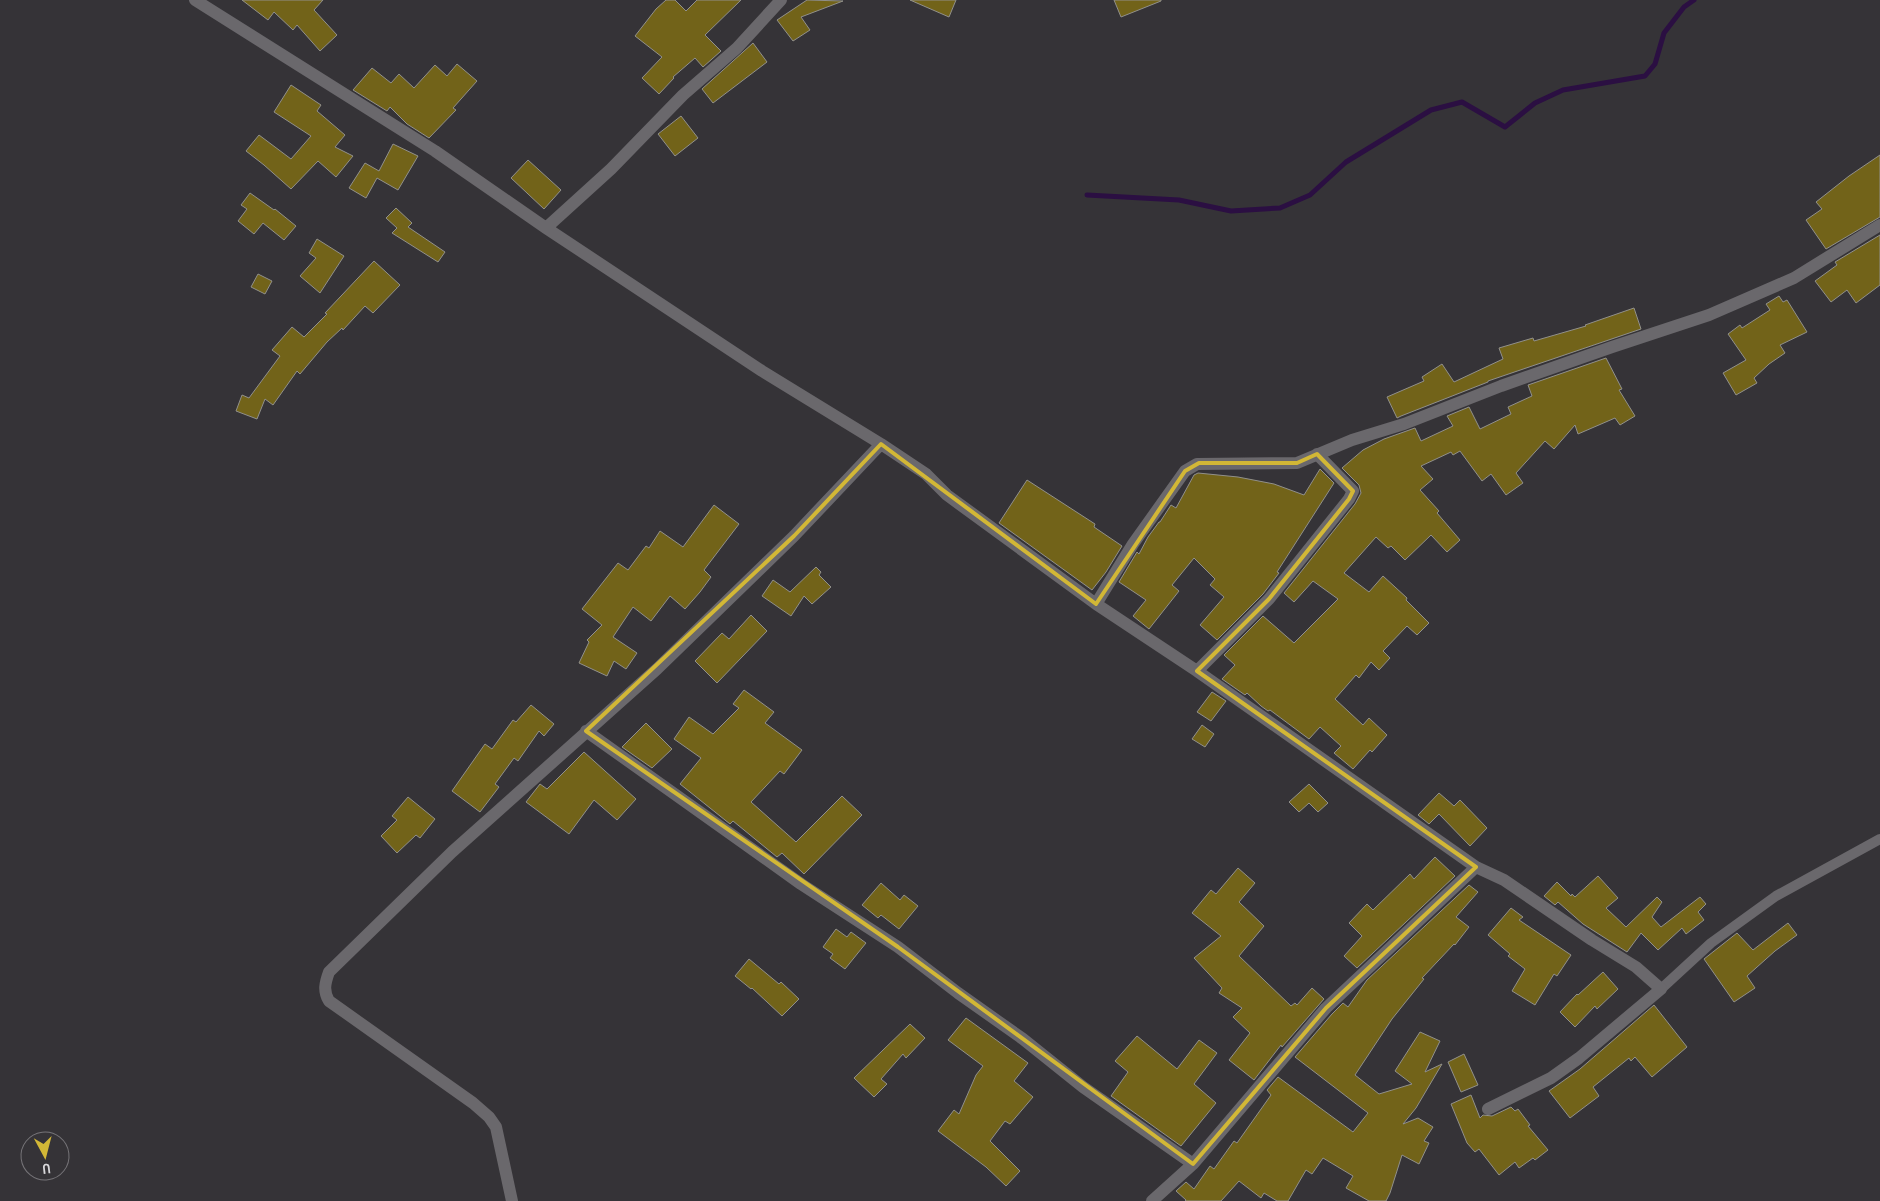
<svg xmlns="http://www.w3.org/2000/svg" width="1880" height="1201" font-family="'Archivo Narrow',sans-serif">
<rect width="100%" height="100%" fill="#353337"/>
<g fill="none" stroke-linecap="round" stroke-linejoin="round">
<path stroke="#2b0f42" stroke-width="5" d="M1087,195L1179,200L1231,211L1280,208L1310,195L1346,162L1431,110L1462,102L1505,127L1535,103L1563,90L1645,76L1655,64L1664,33L1684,7L1694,0"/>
</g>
<path fill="#726319" stroke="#91908b" d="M242,0H323L314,10L337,35L320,51L297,25L293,30L274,12L268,20Z
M666,0H675L686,11L697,0H741L705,35L721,51L703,67L695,58L673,77L674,78L659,94L642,78L662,57L635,36L656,9Z
M807,0L843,1L801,17L810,30L793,41L777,20Z
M910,0H956L949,17Z
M1114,0H1161V1L1121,17Z
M753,43L767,62L713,103L702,89Z
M457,64L477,81L453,108L456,110L429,138L407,124L390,107L387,111L353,90L372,68L391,83L399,74L414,88L435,65L447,76Z
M291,85L321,105L317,111L345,135L335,147L353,156L336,177L318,161L291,189L264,165L246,151L259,135L291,159L311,136L274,112Z
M681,116L698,138L675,156L658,134Z
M393,144L418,156L398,190L377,178L366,198L349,188L365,163L379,171Z
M1880,155V217L1826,249L1806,220L1822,209L1816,202L1849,176Z
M528,160L561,190L544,209L511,178Z
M250,193L274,210L275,209L296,226L284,240L263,223L254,234L238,221L247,209L241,205Z
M396,208L412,223L408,227L445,252L438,262L392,233L397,228L386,218Z
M1880,235V285L1856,303L1847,290L1831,302L1815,281L1837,265L1835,262Z
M317,239L344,256L320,293L300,276L316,258L309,253Z
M374,261L400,285L373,313L365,306L343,330L342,328L327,342L300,374L297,371L273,405L265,399L257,419L236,411L242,395L249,398L280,356L272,350L292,327L304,337L327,314L325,313Z
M258,274L272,281L265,294L251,287Z
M1779,296L1783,302L1787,300L1807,332L1780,345L1785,353L1769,364L1754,378L1757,383L1736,395L1723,373L1746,360L1728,334L1740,325L1742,328L1770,310L1766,304Z
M1634,308L1641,329L1488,381V382L1401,416L1397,418L1387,397L1424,381L1422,377L1442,364L1454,382L1503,359L1499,348L1533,338L1534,341L1586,326L1585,325Z
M1606,358L1622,389L1619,390L1635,416L1620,425L1615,418L1578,434L1575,425L1554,449L1545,441L1516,473L1523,483L1506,495L1491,474L1482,481L1460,451L1453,455L1451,452L1421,466L1433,479L1420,490L1439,511L1437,513L1460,540L1447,552L1431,535L1405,560L1391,546L1388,548L1376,537L1344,573L1369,592L1383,576L1407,598L1406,600L1429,623L1417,635L1407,626L1383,651L1390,658L1379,670L1371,662L1359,678L1356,675L1335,699L1363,725L1369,718L1387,735L1372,752L1370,750L1353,769L1334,753L1341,746L1320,727L1309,739L1270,710L1268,711L1261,706L1247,693L1245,695L1222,679L1235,665L1224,655L1263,616L1294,643L1338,599L1313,581L1294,602L1284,593L1355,504L1361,493L1359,485L1342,468L1363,450L1384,439L1415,428L1421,441L1453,426L1447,416L1469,407L1480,429L1511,414L1508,407L1532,396L1528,385Z
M1320,469L1334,483L1277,572L1279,573L1263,594L1217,640L1200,625L1224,597L1210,585L1215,579L1194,558L1172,585L1179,591L1149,629L1133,616L1146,600L1119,582L1137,552L1139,554L1148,537L1159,522H1160L1171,505L1176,508L1194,475L1198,473L1238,477L1274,484L1304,495Z
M1027,480L1095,524L1094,527L1122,546L1106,572L1092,590L999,523Z
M714,505L739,524L704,570L711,577L700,592L685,609L670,596L651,621L633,607L613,637L637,653L626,669L614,661L607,676L579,663L589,642L587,640L602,625L582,609L618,563L628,570L646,546L649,548L660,531L683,547Z
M816,567L821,572L819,575L831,587L812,604L804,596L791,616L762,596L773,580L790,592Z
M751,615L767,631L717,683L695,661L722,633L729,639Z
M744,690L774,712L765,723L802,750L784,774L780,771L751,802L796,842L842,796L862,815L804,874L782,853L777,857L733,821L730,824L680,784L701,758L674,739L689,717L713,734L739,708L733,704Z
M1212,692L1226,701L1211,721L1197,712Z
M531,705L554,724L544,736L539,731L518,761L514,758L495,784L499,787L480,812L452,791L485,744L492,749L513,720L516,722Z
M646,723L672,749L652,768L622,747Z
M1202,725L1214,734L1205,747L1192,739Z
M584,752L636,799L617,820L594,800L569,834L526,802L540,784L547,789Z
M1309,784L1328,803L1318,812L1309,803L1299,812L1289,802Z
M1439,793L1454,806L1460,800L1487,828L1470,846L1439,814L1429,824L1418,815Z
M408,797L435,819L420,838L416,835L397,853L381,836L397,820L392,816Z
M1435,857L1455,876L1357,968L1344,956L1362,936L1349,923L1367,904L1373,910L1410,874L1414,879Z
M1238,868L1255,883L1239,902L1264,926L1239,956L1291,1006L1295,1003L1297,1005L1312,988L1324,999L1282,1047L1281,1045L1254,1080L1229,1060L1250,1033L1233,1017L1242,1008L1219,993L1222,988L1194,958L1221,936L1192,913L1211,890L1216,894Z
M1598,876L1618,898L1606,908L1626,927L1657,897L1662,902L1652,917L1661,927L1700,897L1706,904L1698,912L1704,920L1686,934L1682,928L1658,950L1641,933L1627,952L1583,924L1558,902L1555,905L1544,896L1557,882L1571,896L1572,894L1575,897Z
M881,883L900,900L904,895L918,906L899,929L881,915L878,918L862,905Z
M1469,885L1478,892L1456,917L1469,927L1455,945L1454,944L1422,978L1424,979L1392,1019L1355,1075L1379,1094L1412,1084L1395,1071L1420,1032L1440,1041L1425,1072L1442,1064L1416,1108L1403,1124L1418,1118L1433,1127L1424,1141L1429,1143L1419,1164L1402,1155L1390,1193L1386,1201H1369L1346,1188L1353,1176L1323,1158L1312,1174L1306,1170L1288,1201H1277L1264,1193L1261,1198L1239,1181L1221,1201H1185L1186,1200L1176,1191L1186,1182L1194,1189L1210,1166L1214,1169L1234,1141L1237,1143L1271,1095L1267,1090L1278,1077L1353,1132L1368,1113L1295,1057L1332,1014L1343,1003L1348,1007L1367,980Z
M1511,908L1523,917L1519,920L1571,955L1557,976L1554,974L1535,1005L1512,991L1525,969L1508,956L1510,954L1488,935Z
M1788,923L1797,935L1775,951L1747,976L1755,988L1734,1002L1704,959L1737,933L1753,950Z
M836,929L847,937L851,932L866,943L845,969L830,958L833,954L823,947Z
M749,959L779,984L781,982L799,999L782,1016L752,988L751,989L735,976Z
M1603,972L1618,989L1597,1009L1595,1006L1575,1027L1560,1012L1577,994L1578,995Z
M1654,1005L1687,1047L1652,1077L1635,1057L1631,1061L1629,1058L1593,1087L1599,1096L1570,1118L1549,1091L1580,1069Z
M966,1018L1028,1063L1014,1081L1033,1097L1010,1124L1005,1121L990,1141L1020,1171L1006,1186L986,1167L938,1131L954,1110L959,1114L976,1075L983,1066L948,1040Z
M910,1024L925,1038L906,1058L903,1054L881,1079L887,1084L874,1097L854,1078Z
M1137,1036L1177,1069L1199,1040L1217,1053L1194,1084L1216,1103L1181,1146L1111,1096L1128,1072L1115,1061Z
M1464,1054L1478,1085L1461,1092L1448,1062Z
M1471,1095L1480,1118L1483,1115L1492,1116L1511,1107L1515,1111L1518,1109L1530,1125L1528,1126L1548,1150L1535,1160L1533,1158L1519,1168L1515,1162L1499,1175L1479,1149L1475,1152L1467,1143L1451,1104Z"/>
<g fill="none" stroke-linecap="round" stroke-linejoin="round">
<path stroke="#6a686c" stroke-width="10" d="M1661,989L1711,943L1776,896L1880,839"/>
<path stroke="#6a686c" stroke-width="12" d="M195,0L435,151L546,228L762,371L881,444L926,474L947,495L1096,604L1197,671L1476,867L1504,880L1592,940L1636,967L1661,989L1579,1058L1551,1078L1488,1109
M546,228L611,169L683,95L737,48L781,0
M1096,604L1133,544L1185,471L1197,464L1297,463L1352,440L1404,424L1501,386L1612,347L1709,315L1794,278L1880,225
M1197,671L1269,599L1349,499L1353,491L1317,454
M586,731L801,884L898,947L958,993L1023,1039L1083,1087L1193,1164
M512,1201L496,1127L489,1117L473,1103L329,1001C323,991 325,983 329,972L452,852L657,669L794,536L881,444
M1152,1201L1193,1164L1326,1008L1476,867"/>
</g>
<path fill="none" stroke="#d2b736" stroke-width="4" stroke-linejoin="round" d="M881,444L1096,604L1185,471L1199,463H1297L1317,454L1353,491L1349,499L1269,599L1197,671L1476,867L1326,1008L1193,1164L898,947L586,731L794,536Z"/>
<g transform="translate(45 1156) rotate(173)"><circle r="24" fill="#353337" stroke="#767478"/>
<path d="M0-4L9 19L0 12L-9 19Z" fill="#d2b736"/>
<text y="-8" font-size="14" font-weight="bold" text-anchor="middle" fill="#d7d6d9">U</text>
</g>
</svg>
